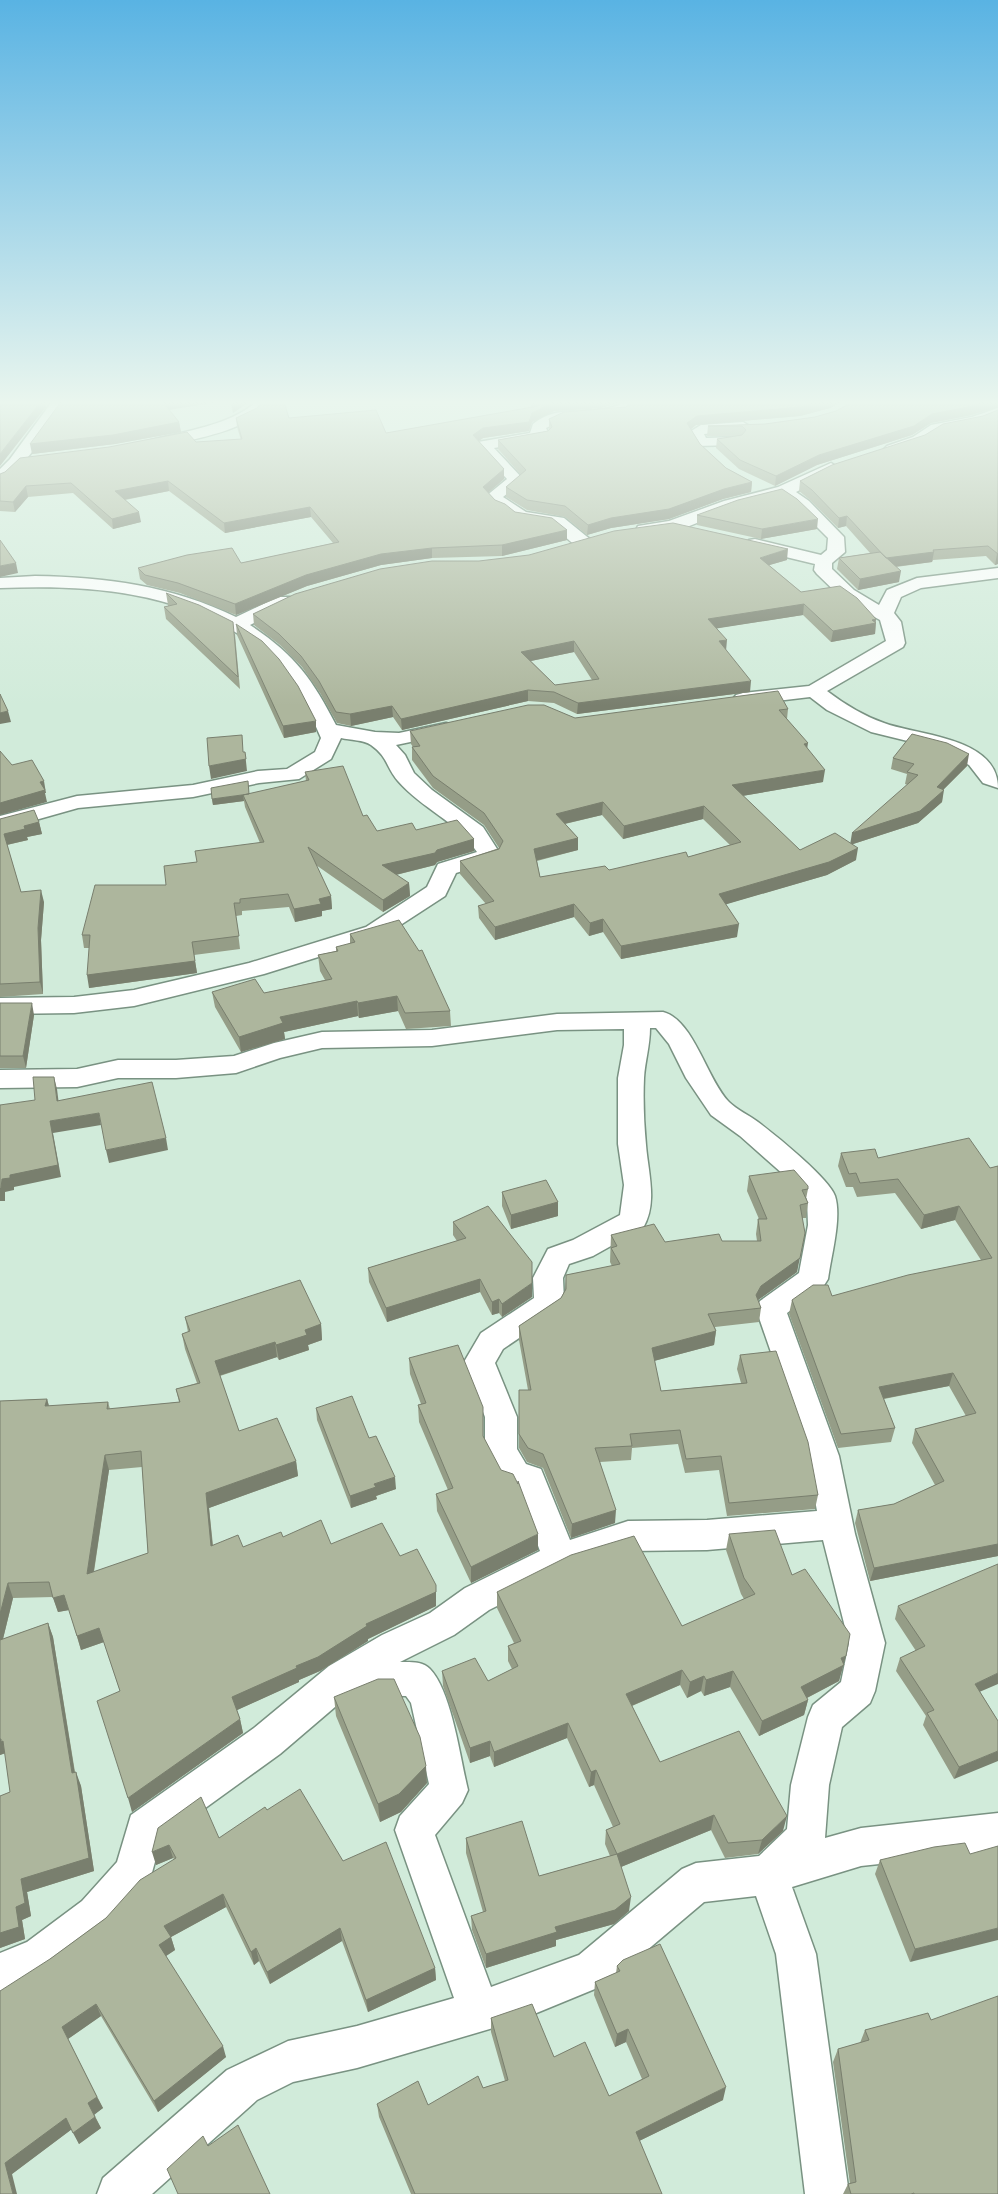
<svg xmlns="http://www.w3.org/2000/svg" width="998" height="2194" font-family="Poppins,sans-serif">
<rect width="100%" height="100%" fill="#d1ebda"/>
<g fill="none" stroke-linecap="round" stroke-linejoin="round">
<defs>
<path id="minor" d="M54,399H69C57,417 18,478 0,483V469L10,459Z
M258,399H273C249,433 194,438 156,448L148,443L151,440C181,432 238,424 258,399Z
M625,399H639L640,404L625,415L616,417L563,420L546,428L550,436L547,439L494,448L524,480L503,497L526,512L564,518L591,540L594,544L591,548C576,551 566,536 555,528C550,524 542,524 536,523C517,520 496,513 485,497L507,479L478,448L475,445L478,442L530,433L533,424C560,401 595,419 625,402Z
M998,408V417L981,424L941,432L923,443L892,454L887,452L884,449L887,446L913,437L931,425L972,417Z
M743,422L751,427L748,430L704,434L706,438L740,437L743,440L740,443L735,445L696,446L688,433L701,425Z
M831,463L839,468L837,471L796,492L809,501L844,537L845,552L832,563V569L854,590L879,605L887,590L917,578L998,568V578L921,588L901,597L894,613L901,622L905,643L903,647L827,691C844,704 864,716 884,723C919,736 998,737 998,788L983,783L969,765L936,748L871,732L827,710L810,697L743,705L736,703L733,699L736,695L743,693L809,686L886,641L880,620L845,601L817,574L814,570L815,564L749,548L746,544L749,540L755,539L821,555L827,550L828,538L797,507L781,497C766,500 750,503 735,508C708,516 668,541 638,534L636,530L638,526L669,521L724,501L778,487Z
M35,576C105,577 173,586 236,617L278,597H290L293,601L290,605L250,625C294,654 312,678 336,725L375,732L399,733L446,723L453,725L456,729L453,733L396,745L405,755L414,773L432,790L483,827L501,855L498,860L456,873L445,896L382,937L264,974L134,1006L74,1013L0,1014V998L74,997L134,990L249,963L366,927L427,887L438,864L477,852C457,821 422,809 398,781C386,767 388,757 371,745C364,740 350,740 341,738L331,759L299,779L259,783L193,797L78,808L0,830V816L77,796L193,785L258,771L287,769L315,752L321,738C309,710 295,683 274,660C262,647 244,637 228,628C158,589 79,585 0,588V578Z
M663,1012C694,1020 707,1080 729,1102C737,1110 749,1115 758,1122C774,1134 829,1178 835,1196C842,1218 831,1256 828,1279L823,1287L787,1313L839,1456L855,1534L885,1643L875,1691L870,1703L842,1727L829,1785L825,1838L861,1828L998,1813V1851L861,1866L792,1887L816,1954L849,2194H805L776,1954L756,1896L704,1902L607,1984L517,2021L357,2068L293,2082L257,2100L152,2194H97L103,2178L227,2070L288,2041L357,2026L454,1998L395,1830L400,1816L429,1784L411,1703L406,1696L349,1695L280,1754L161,1840L148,1887L110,1929L55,1970L0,1994V1953L27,1942L82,1901L117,1862L131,1815L254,1728L329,1666L382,1635L430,1613L465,1588L540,1551L517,1489L503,1485L485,1451V1417L464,1362L481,1333L534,1298L533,1278L548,1249L573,1240L620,1215L624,1185L618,1144V1078L624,1045V1029L557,1030L432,1046L322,1048L280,1058L236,1073L176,1078H118L77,1087L0,1088V1070L77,1069L118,1060H176L234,1056L274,1043L322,1032L432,1030L557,1014ZM650,1028H656L669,1044L686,1078L711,1115L740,1136L792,1182L807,1199L808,1225L799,1273L760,1301L756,1309L807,1456L817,1511L707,1520L628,1521L570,1540L541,1469L526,1464L517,1449V1417L495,1363L503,1349L559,1311L564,1303L563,1278L569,1264L593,1256L643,1228C658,1203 648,1172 646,1145C644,1124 643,1100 644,1078C645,1061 650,1046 650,1028ZM823,1540L849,1643L841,1682L813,1705L808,1717L791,1785L787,1829L759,1856L696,1863L682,1869L579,1955L491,1987L435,1835L462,1803L468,1790C460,1758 452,1692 430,1669C423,1661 409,1662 400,1662L454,1635L489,1610L569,1570L628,1551L707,1550Z"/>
</defs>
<use href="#minor" stroke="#799282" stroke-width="3"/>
<use href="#minor" fill="#fff" fill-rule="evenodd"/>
</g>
<path fill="#959d87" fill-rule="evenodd" d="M63,399H253L233,413L230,400L169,410L179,422L181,432L115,444L32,454Z
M531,399H624L623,401L601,408L554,411L532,422L529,431L483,438L479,441L504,479L488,493L495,500L515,512L567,530V540L502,556L432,558L381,565L307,586L236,615L180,593L147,585L140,579L138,568L241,563L333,543L311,517L225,533L169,491L125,500L141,522L113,529L73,493L28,497L15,512L0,511V474L196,442L241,440L237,427L236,418L284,402L289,418L386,433L531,408Z
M839,403L830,408L800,416L696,425L691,429L700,444L726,468L752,482L751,492L723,499L669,519L611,528L587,535L565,517L527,510L506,497V487L521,475L498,449V440L548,431L549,430V419L626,407Z
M851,403L972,415L931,423L912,435L817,465L775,486L739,469L716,448L717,439L735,436H707L708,426L765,424L815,417L836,411Z
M998,410V564L995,565L986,556L933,560L932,562L896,567L899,582L858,590L837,569L839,558L870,553L846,526L838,528L810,500L799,491L800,481L983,416Z
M697,515L817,529L761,539L697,525Z
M787,560L769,565L801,592L876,623L875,634L831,642L803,615L717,628L726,650L750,692L577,714L554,703L528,701L402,730L393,717L351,726L337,723L320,693L302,667L280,645L254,625L253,614ZM574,652L592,680L555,685L531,661Z
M166,593L235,634L240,689L166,619L164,607L168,606V605Z
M236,624L316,732L284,738L237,635Z
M788,709L787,719L807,749L823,782L742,796L800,850L851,843L908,785L905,784L907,774L891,769L893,758L967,766L943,790L942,802L918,823L853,844L856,860L827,875L726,904L737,937L621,959L603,932L589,936L574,917L495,940L479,918L478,906L486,904L460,874V861L499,848L484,825L433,788L412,760V747H413L411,744L410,731L575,718ZM602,815L623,839L703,819L730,845L688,857L609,870L540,877L537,861L578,850V838L565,824Z
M305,772L363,816L377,831L416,830L474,839V851L437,862L435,865L396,875L409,883L410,896L383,912L316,865L331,896L332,909L322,911V916L295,922L289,907L242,911V915L236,916L240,949L194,955L197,973L89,988V948H84L82,935L166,885L197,862L260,843L245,807L244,801L213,805L212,799L249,794L306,781Z
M0,819L39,822L42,834L27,837L28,840L7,845L21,892L44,902L41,940L43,994L0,997Z
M350,934L450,1011L451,1026L406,1029L398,1011L359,1018L358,1016L284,1032L285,1039L241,1052L215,1007L212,992L264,993L325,980L320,971L318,955L336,951V947L350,944Z
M0,1003L34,1015L26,1068H0Z
M841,1153L878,1158L990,1168L998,1166V1556L870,1581L855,1523L858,1510L894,1504L935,1485L912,1443L915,1429L966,1416L949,1386L884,1399L895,1428L891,1442L838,1448L789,1314L792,1300L832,1296L981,1260L955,1220L921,1229L895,1193L857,1197L853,1187H846L838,1166Z
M749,1176L808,1189L806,1199L808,1203L806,1218H802L797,1272L758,1300L761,1308L759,1322L715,1327L716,1331L714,1345L654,1361L661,1391L741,1383L737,1369L740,1355L818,1495L815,1509L727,1516L719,1470L685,1473L678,1444L632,1448L631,1460L600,1462L615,1523L571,1538L543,1468L527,1462L519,1448V1390H528L519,1340V1326L561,1298L565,1290L566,1275L612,1266L610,1262L611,1235L665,1242L757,1241L756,1234L758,1219H759L747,1191Z
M502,1192L558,1202V1216L511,1229L502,1206Z
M453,1222L532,1297L502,1317L499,1313L492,1315L480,1292L387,1322L369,1282L368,1268L457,1241L453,1235Z
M185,1317L321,1324L322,1340L308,1345L309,1350L279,1360L277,1357L220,1376L239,1431L296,1461L298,1476L209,1508L213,1545L243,1547L283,1537L331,1544L400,1556L436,1606L368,1639V1641L320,1671L299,1680V1682L237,1710L240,1719L243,1733L132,1812L120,1691L104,1642L81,1650L69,1610L58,1612L53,1597L13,1598L3,1639L48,1623L53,1637L75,1772L81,1786L94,1871L27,1892L31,1916L22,1920L25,1939L0,1948V1796L10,1792L5,1753L0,1755V1401L47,1399L49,1406L108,1402L110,1409L179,1402L176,1389L197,1383L185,1349L182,1334L188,1332ZM142,1467L148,1553L94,1572L109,1470Z
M409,1358L483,1436L538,1550L471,1583L437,1511L436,1494L448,1490L419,1422L418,1405L421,1404L410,1374Z
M316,1408L369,1438L396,1489L376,1496L377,1499L351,1508L317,1420Z
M729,1534L792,1575L843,1664L839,1681L807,1698L808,1700L804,1715L759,1736L730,1687L704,1696L701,1691L687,1698L680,1685L632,1706L660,1762L783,1831L758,1854L725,1858L711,1830L621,1867L629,1911L614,1924L556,1940V1946L486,1968L472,1930L471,1916L483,1912L466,1853V1838L539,1876L610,1856L605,1844L606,1830L613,1827L594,1785L589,1787L567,1738L494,1767L490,1756L470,1763L443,1686L442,1671L488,1681L512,1669L508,1661V1646L514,1643L497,1608V1592L682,1626L744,1599L741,1594L726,1550Z
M898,1606L980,1692L998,1721L954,1779L923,1725L926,1716L896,1671L900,1658L916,1651L895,1619Z
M334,1697L427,1783L401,1812L380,1822L336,1716Z
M267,1810L343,1861L435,1968L436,1980L368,2012L342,1941L270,1984L259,1961L254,1965L226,1907L171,1937L175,1950L166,1956L226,2057L158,2112L101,2016L68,2039L103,2108L94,2114L101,2128L79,2144L72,2129L12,2174L0,2194L50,1959L106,1918L174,1859L173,1858L156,1865L158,1828L219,1838Z
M970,1854L910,1962L875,1874L880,1860Z
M617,1966L723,2100L639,2141L662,2194H411L379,2117L377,2104L428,2105L505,2081L491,2032V2018L554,2057L609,2096L642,2079L626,2042L615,2047L594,1995L595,1982L616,1973Z
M931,2020L998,2194H843L848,2184H850L833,2062L838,2049L860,2043L865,2030Z"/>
<path fill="#797f6e" d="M43,399H45L46,407L0,466V454Z
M173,399H229L230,400L165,410L163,402L164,401Z
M238,399H253L233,413L232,403Z
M586,399H624L623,401L601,408L554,411L532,422L529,431L483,438L473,445V435L483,428L532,413L554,402Z
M829,399H841L839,403L830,408L800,416L696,425L686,433L687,423L697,416Z
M994,399H998V407L972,415L931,423L912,435L817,465L775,486L776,476L819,455L932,414Z
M179,422L181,432L115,444L32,454L30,444Z
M504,469V479L483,497V487Z
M168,481L169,491L117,501L115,491Z
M752,482L751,492L723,499L669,519L611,528L587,535L588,525L611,518Z
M26,486L28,497L15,512L13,502Z
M310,507L311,517L225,533L224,523Z
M139,512L141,522L113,529L112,519Z
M847,516L846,526L838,528L839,518Z
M818,519L817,529L761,539L762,529Z
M567,530V540L502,556V545Z
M432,548V558L381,565L307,586L236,615L235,604L306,575L381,554Z
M788,549L787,560L759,568L760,558Z
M934,552L932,562L884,568L885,558Z
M997,554H998V564L995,565Z
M16,563L18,573L0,577V566Z
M901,571L899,582L858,590L860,579Z
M804,604L803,615L707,630L708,619Z
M876,619L875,634L831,642L833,631Z
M727,640L726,651L719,641Z
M574,641V652L521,663V652Z
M751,681L750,692L577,714L578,703Z
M528,690V701L402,730L401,719Z
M392,706L393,717L351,726L350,714Z
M8,711L11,722L0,724V713Z
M316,721V732L284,738L283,726Z
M808,743L806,756L804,744Z
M245,752L247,771L211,779L209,766L244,759Z
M969,754L967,766L936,797L944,790L942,802L918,823L850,845L852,833L937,787Z
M825,770L823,782L730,798L732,785Z
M44,781L46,793H45L47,802L0,815V803L40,782Z
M249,794L243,795L244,801L213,805L212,799Z
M603,802L602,815L555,826L556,814Z
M704,806L703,819L623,839L624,826Z
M39,822L42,834L27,837L28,840L6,845L4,834L24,826Z
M578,838V850L534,861V849Z
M474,839V851L437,862L435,865L383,878L382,865Z
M858,848L856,860L827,875L717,907L719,894Z
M409,883L410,896L383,912V900Z
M41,890L44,902L41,940L43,994L40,982L38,928Z
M331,896L332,909L322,911V916L295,922L294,909L319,899Z
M574,904V917L495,940V927Z
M603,919V932L589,936L590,923Z
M739,924L737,937L621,959V946Z
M192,942L197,973L89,988L87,975Z
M397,996L398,1011L359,1018L358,1003Z
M357,1001L358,1016L284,1032L285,1039L241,1052L239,1037L280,1017Z
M32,1003L34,1015L26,1068L23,1056Z
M54,1077L57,1089L60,1113L57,1101Z
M99,1113L101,1125L53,1133L61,1177L14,1187V1190L5,1192V1201H0V1189L2,1179L10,1175L50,1121Z
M166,1138L168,1150L109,1163L106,1150Z
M558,1202V1216L511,1229V1215Z
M959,1206L955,1220L921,1229L924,1215Z
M805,1233L797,1272L758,1300L754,1310L756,1295L761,1286Z
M480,1279V1292L387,1322L386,1308Z
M532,1283V1297L502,1317V1304Z
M499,1299V1313L492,1315V1302Z
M321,1324L322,1340L308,1345L309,1350L279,1360L276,1345L305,1330Z
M716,1331L714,1345L650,1362L652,1348Z
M275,1342L277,1357L218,1376L215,1361Z
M953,1373L949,1386L876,1400L879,1387Z
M47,1399L51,1414L45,1406Z
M105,1455L109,1470L91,1589L87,1574Z
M296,1461L298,1476L209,1508L214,1561L211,1546L206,1493Z
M395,1477L396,1489L376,1496L377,1499L351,1508L350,1496L374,1484Z
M616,1510L615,1523L571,1538L572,1524Z
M538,1534V1550L471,1583V1567Z
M998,1544V1556L870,1581L874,1568Z
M8,1583L13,1598L0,1651V1614Z
M436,1585V1606L368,1639V1641L320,1671L299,1680V1682L235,1711L232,1697L296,1666L366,1624Z
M64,1595L69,1610L58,1612L53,1598Z
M48,1623L53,1637L77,1787L72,1773Z
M99,1628L104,1642L81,1650L77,1636Z
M846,1656L839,1681L797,1703L801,1687L841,1658Z
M682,1670L680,1685L624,1709L626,1694Z
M733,1671L730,1687L704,1696L706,1680Z
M998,1673V1684L970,1696L975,1684Z
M704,1676L701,1691L687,1698L690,1682Z
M808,1700L804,1715L759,1736L762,1721Z
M240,1719L243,1733L132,1812L128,1798Z
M568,1723L567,1738L494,1767V1752Z
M0,1739L3,1741L6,1753L0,1755Z
M490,1741V1756L470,1763V1748Z
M998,1751V1761L954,1779L959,1767Z
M426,1766L427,1783L401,1812L380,1822L378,1804Z
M596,1770L594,1785L589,1787L591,1772Z
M76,1772L81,1786L94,1871L27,1892L31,1916L22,1920L25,1939L0,1948V1933L16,1907L21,1879Z
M714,1815L711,1830L616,1869L617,1854Z
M787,1816L783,1831L758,1854L762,1840Z
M169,1845L173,1858L156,1865L152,1852Z
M223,1894L226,1907L171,1937L175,1950L163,1958L159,1945L164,1926Z
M631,1897L629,1911L614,1924L556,1940V1946L486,1968V1954Z
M340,1928L342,1941L270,1984L267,1972Z
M998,1928V1940L910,1962L915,1949Z
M256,1948L259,1961L254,1965L251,1952Z
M435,1968L436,1980L368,2012L366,2000Z
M96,2004L101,2016L68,2039L62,2027Z
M628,2029L626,2042L615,2047L617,2034Z
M223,2046L226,2057L158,2112L154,2101Z
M726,2087L723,2100L633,2144L636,2132Z
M97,2097L103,2108L94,2115L88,2103Z
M95,2117L101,2128L79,2144L73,2133Z
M66,2118L72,2129L12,2174L17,2194H13L5,2163Z"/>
<path fill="#adb69d" stroke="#797f6e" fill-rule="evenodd" d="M0,399H43L0,454Z
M63,399H173L164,401L163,402L179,422L113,435L30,444Z
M231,399H238L232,403Z
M264,399H283L289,418L376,410L386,433L538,406L531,399H586L554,402L532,413L529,422L483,428L473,435L504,469L483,487L495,500L505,504L515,512L552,518L567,530L502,545L432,548L381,554L306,575L235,604L178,583L145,575L138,568L187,555L232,548L241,563L339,542L310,507L224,523L168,481L115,491L139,512L112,519L71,483L26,486L13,502L0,501V474L5,472L20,458L109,447L187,432L196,442L242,439L236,418L257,408Z
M636,399H829L801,407L697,416L687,423L700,444L726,468L752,482L724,489L669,509L611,518L588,525L565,506L527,500L506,487L526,470L498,440L548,431L552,427L549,419L564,412L626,407Z
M853,399H994L973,406L932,414L914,426L819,455L776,476L740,460L717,439L742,435L746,430L742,426H708L765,424L815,417L836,411L851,403Z
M998,410V554L988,546L933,550L934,552L886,558L847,516L839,518L812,490L800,481L832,465L925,435L943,424L983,416Z
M782,489L797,499L818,519L762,529L697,515L738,500Z
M673,523L788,549L760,558L801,592L840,586L857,598L876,619L872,620L876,623L833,631L804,604L708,619L727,640L719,641L751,681L578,703L554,692L528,690L401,719L392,706L350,714L336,712L319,681L301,656L279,634L253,614L295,594L380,569L432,561H479L529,555L614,531ZM574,641L599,679L555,685L521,652Z
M0,540L16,563L0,566Z
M880,552L901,571L860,579L839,558Z
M166,593L199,605L233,622L238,677L164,607L177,604Z
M236,624L262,641L279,659L298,686L316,721L283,726Z
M778,691L788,709L779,710L808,743L804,744L825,770L732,785L800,850L835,833L858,848L829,862L719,894L739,924L621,946L603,919L590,923L574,904L495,927L478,906L494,901L460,861L499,849L503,841L484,813L433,776L412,747L420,746L410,731L528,705H544L575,718ZM603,802L624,826L704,806L741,842L688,857L686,852L609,870L605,866L540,877L534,849L578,838L556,814Z
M0,694L8,711L0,713Z
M912,734L947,743L969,754L937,787L944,790L920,811L852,833L918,775L907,772L914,764L893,758Z
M242,735L243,752H245L246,759L209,766L207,738Z
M0,751L12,765L32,760L44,781L40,782L45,790L0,803Z
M343,766L363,816L367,815L377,831L412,823L416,830L457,820L474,839L437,850L435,853L382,865L409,883L383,900L308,847L331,896L319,899L321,904L294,909L288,894L240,899V903H234L239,936L192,942L195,961L87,975L90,935H82L95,885H166L164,866L197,862L195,851L264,842L243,795L309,780L305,772Z
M248,781L249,794L212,799L211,788Z
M34,810L39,822L24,826L25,829L4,834L21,892L41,890L38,928L40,982L0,984V819Z
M399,920L419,951L422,950L450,1011L405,1013L397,996L358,1003L357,1001L280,1017L283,1023L239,1037L212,992L255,979L264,993L332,979L318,955L338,951L336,947L355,942L350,934Z
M0,1003H32L23,1056H0Z
M33,1077H54L57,1101L152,1082L166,1138L106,1150L99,1113L50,1121L58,1165L10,1175V1178L2,1179L1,1188L0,1189V1105L35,1100Z
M969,1138L990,1168L998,1166V1544L874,1568L858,1510L894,1504L944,1481L915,1429L976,1413L953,1373L879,1387L895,1428L841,1434L792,1300L813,1285H828L832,1296L908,1275L992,1258L959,1206L924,1215L898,1179L860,1183L856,1173L849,1174L841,1153L875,1149L878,1158Z
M794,1170L808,1186V1189L802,1190L808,1203L800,1205L805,1233L800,1258L761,1286L756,1295L761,1308L708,1314L716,1331L652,1348L661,1391L747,1383L740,1355L776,1351L808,1442L818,1495L729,1503L721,1456L686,1459L680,1430L630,1434L632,1446L595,1448L616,1510L572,1524L543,1454L528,1448L519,1434V1390H531L519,1326L561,1298L566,1289V1275L620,1264L611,1248L617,1246L611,1235L654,1224L665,1242L719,1234L722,1241H761L758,1219H767L749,1176Z
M546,1180L558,1202L511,1215L502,1192Z
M488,1206L532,1262V1283L502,1304L499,1299L492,1302L480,1279L386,1308L368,1268L466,1238L453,1222Z
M300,1280L321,1324L305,1330L307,1335L276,1345L275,1342L215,1361L239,1431L277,1418L296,1461L206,1493L211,1546L238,1535L243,1547L281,1532L283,1537L321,1520L331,1544L382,1523L400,1556L417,1549L436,1585V1592L366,1624L367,1626L318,1657L296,1666L297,1668L232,1697L240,1719L128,1798L97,1701L120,1691L99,1628L77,1636L64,1595L53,1598L49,1582L8,1583L0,1614V1401L47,1399L45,1406L108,1402L107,1409L180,1402L176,1389L200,1383L182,1334L190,1331L185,1317ZM141,1451L148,1553L87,1574L105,1455Z
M458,1345L483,1407V1436L501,1470L513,1474L518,1484V1481L538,1534L471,1567L436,1494L453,1488L418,1405L426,1403L409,1358Z
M352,1396L369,1438L376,1436L395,1477L374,1484L376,1487L350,1496L316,1408Z
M775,1530L792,1575L805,1569L850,1634L846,1656L841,1658L844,1665L801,1687L808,1700L762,1721L733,1671L706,1680L704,1676L690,1682L682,1670L626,1694L660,1762L739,1731L787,1816L762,1840L728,1843L714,1815L617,1854L631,1897L615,1910L555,1927L557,1932L486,1954L471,1916L486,1911L466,1838L522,1821L539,1876L617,1854L606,1830L620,1824L596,1770L591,1772L568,1723L494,1752L490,1741L470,1748L442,1671L475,1658L488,1681L518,1666L508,1646L521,1641L497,1592L571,1555L634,1536L682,1626L755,1594L744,1578L729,1534Z
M998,1564V1673L975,1684L998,1721V1751L959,1767L927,1713L934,1710L900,1658L925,1646L898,1606Z
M48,1623L72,1773L76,1772L89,1858L21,1879L25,1903L16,1907L19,1927L0,1933V1796L10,1792L3,1741L1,1742V1739H0V1640Z
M378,1679H394L420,1737L426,1766L399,1794L378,1804L334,1697Z
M300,1789L343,1861L386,1842L435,1968L366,2000L340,1928L267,1972L256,1948L251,1952L223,1894L164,1926L171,1937L159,1945L223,2046L154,2101L96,2004L62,2027L97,2097L88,2103L95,2117L73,2133L66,2118L5,2163L13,2194H0V1991L50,1959L106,1918L140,1880L176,1858L169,1845L152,1852L158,1828L201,1797L219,1838L265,1807L267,1810Z
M965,1843L970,1854L998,1846V1928L915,1949L880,1860L934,1847Z
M660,1944L726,2087L636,2132L662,2194H415L377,2104L418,2081L428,2105L478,2076L483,2088L508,2080L491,2018L532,2004L554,2057L585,2042L609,2096L649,2076L628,2029L617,2034L595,1982L620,1971L617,1966L623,1960Z
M998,1996V2194H914V2193L911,2194H851L848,2184L856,2182L838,2049L869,2040L865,2030L928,2013L931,2020Z
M238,2125L270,2194H178L167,2169L203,2136L208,2146Z"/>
<linearGradient id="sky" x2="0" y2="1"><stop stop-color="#59b3e3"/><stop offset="0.57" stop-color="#eaf6ee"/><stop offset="1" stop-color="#eaf6ee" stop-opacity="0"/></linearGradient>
<rect width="998" height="706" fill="url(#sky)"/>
</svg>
